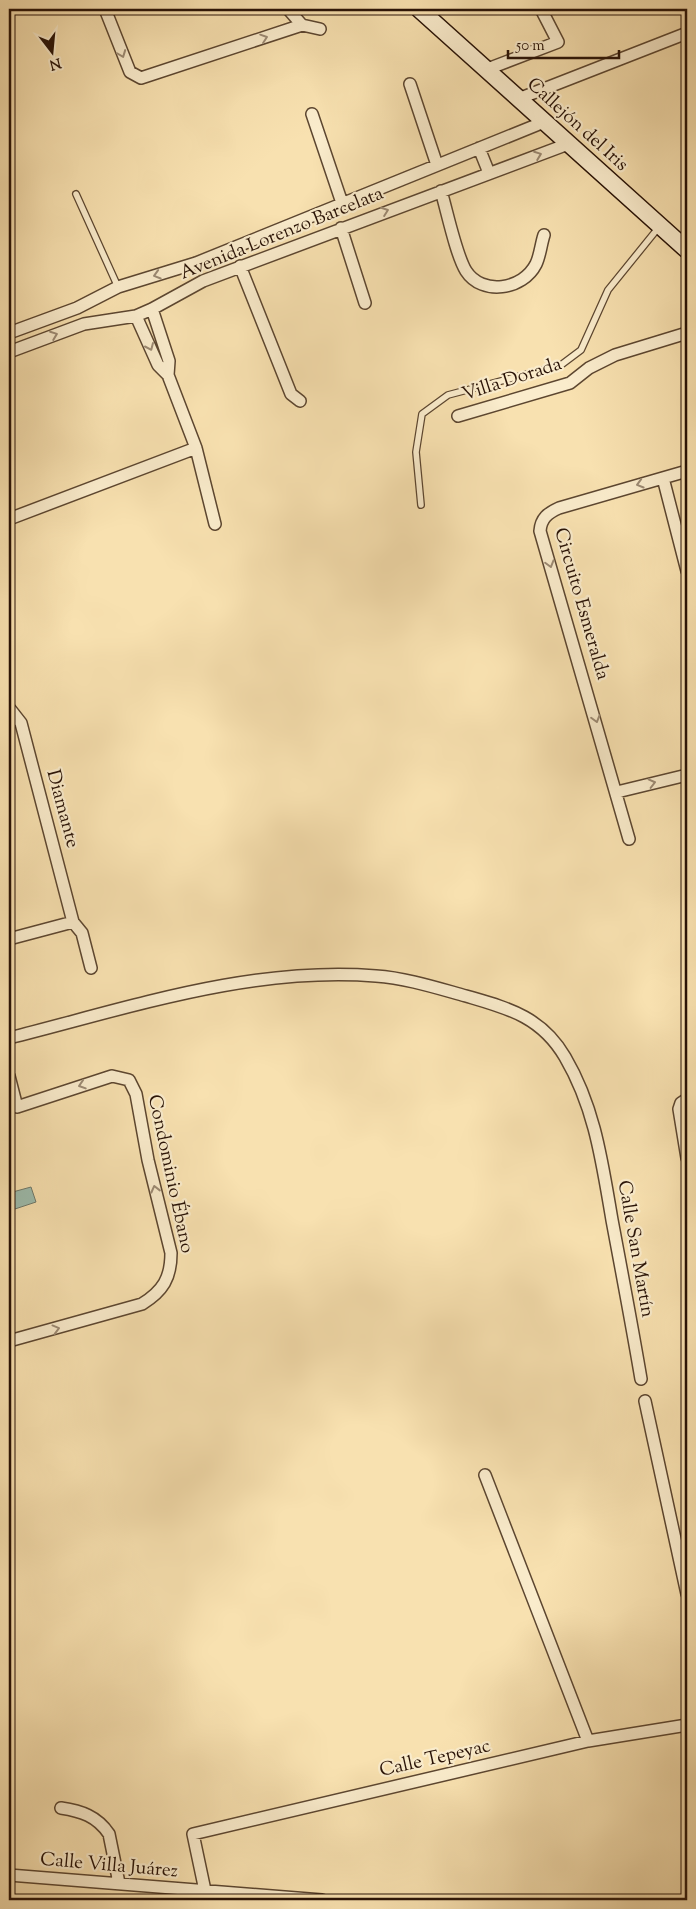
<svg xmlns="http://www.w3.org/2000/svg" width="696" height="1909" font-family="'Sorts Mill Goudy',serif">
<rect width="100%" height="100%" fill="#f8e1b0"/>
<filter id="stains"><feTurbulence type="fractalNoise" baseFrequency=".004" numOctaves="4"/><feColorMatrix values="0 0 0 0 .2 0 0 0 0 .09 0 0 0 0 .02 0 0 0 .5 -.17"/></filter>
<radialGradient id="worn" r=".72"><stop offset=".6" stop-color="#630" stop-opacity="0"/><stop offset="1" stop-color="#630" stop-opacity=".3"/></radialGradient>
<path fill="#9dbdae" stroke="#6e796b" d="M31,1187L36,1202L9,1211V1193Z"/>
<g fill="none" stroke-linecap="round" stroke-linejoin="round">
<defs>
<path id="lane" d="M76,194L118,287
M421,505L416,452L422,414L448,395L561,365L581,350L608,290L659,227"/>
<path id="street" d="M105,9L130,72L141,78L302,25L288,9
M302,25L320,29
M485,70L558,42L541,9
M410,84L437,165
M518,99L687,33
M312,114L342,203
M479,148L489,173
M441,191C447,211 456,255 466,271C482,296 523,290 536,264C540,256 541,244 544,235
M341,228L365,303
M240,266L291,394L300,401
M152,309L169,361L168,375L196,448L215,524
M136,316L158,365L168,375
M9,333L77,308L118,287L196,263L544,122
M9,352L84,324L136,316L152,309L203,281L568,144
M458,416L570,383L589,368L615,355L687,333
M663,478L687,571
M9,519L196,448
M10,709L21,723L73,922L82,933L91,968
M617,792L687,775
M629,839L540,531C541,518 548,513 559,508L687,471
M9,939L73,922
M9,1038C129,1008 250,966 376,976C406,978 437,988 466,996C507,1008 541,1016 565,1057C595,1108 602,1162 612,1220C622,1273 632,1326 641,1379
M9,1076L17,1107L112,1076L129,1080L136,1094L148,1160L171,1253C171,1278 163,1291 142,1304L9,1341
M687,1099L681,1103L679,1109L687,1158
M645,1401L687,1594
M485,1475L588,1741
M61,1808C81,1811 97,1816 109,1834L119,1883
M9,1875L322,1900
M207,1900L193,1834L588,1741L687,1725"/>
<path id="secondary" d="M419,9L687,250"/>
</defs>
<use href="#lane" stroke="#5c4630" stroke-width="8"/>
<use href="#street" stroke="#5c4630" stroke-width="14"/>
<use href="#secondary" stroke="#281206" stroke-width="19"/>
<use href="#lane" stroke="#faeccc" stroke-width="5.5"/>
<use href="#street" stroke="#faeccc" stroke-width="11"/>
<use href="#secondary" stroke="#faeccc" stroke-width="16"/>
</g>
<defs><path id="oneway-chevron" d="M-2-3.5L2.5 0L-2 3.5" fill="none" stroke-width="1.6" stroke-linecap="round" stroke-linejoin="round" transform="scale(1.25)"/></defs>
<g stroke="#9c8a73">
<use href="#oneway-chevron" transform="translate(264 38) rotate(-19)"/>
<use href="#oneway-chevron" transform="translate(122 54) rotate(69)"/>
<use href="#oneway-chevron" transform="translate(538 155) rotate(-21)"/>
<use href="#oneway-chevron" transform="translate(385 211) rotate(-20)"/>
<use href="#oneway-chevron" transform="translate(157 275) rotate(163)"/>
<use href="#oneway-chevron" transform="translate(54 335) rotate(-21)"/>
<use href="#oneway-chevron" transform="translate(150 347) rotate(66)"/>
<use href="#oneway-chevron" transform="translate(640 484) rotate(164)"/>
<use href="#oneway-chevron" transform="translate(550 564) rotate(74)"/>
<use href="#oneway-chevron" transform="translate(596 719) rotate(74)"/>
<use href="#oneway-chevron" transform="translate(652 783) rotate(-14)"/>
<use href="#oneway-chevron" transform="translate(82 1085) rotate(162)"/>
<use href="#oneway-chevron" transform="translate(155 1189) rotate(-104)"/>
<use href="#oneway-chevron" transform="translate(56 1329) rotate(-15)"/>
</g>
<g text-anchor="middle" dominant-baseline="central" stroke-width="4.5" stroke-linejoin="round" paint-order="stroke">
<g font-size="19" fill="#281206" stroke="#faeccc">
<text transform="translate(577 125) rotate(42)">Callejón del Iris</text>
<text transform="translate(282 234) rotate(-22)">Avenida Lorenzo Barcelata</text>
<text transform="translate(512 380) rotate(-18)">Villa Dorada</text>
<text transform="translate(581 604) rotate(74)">Circuito Esmeralda</text>
<text transform="translate(62 809) rotate(75)">Diamante</text>
<text transform="translate(170 1174) rotate(78)">Condominio Ébano</text>
<text transform="translate(635 1249) rotate(80)">Calle San Martín</text>
<text transform="translate(435 1759) rotate(-13)">Calle Tepeyac</text>
<text transform="translate(109 1866) rotate(5)">Calle Villa Juárez</text>
</g>
</g>
<rect width="696" height="1909" fill="none" stroke="#f8e1b0" stroke-width="30"/>
<rect x="10" y="10" width="676" height="1889" fill="none" stroke="#281206" stroke-width="2.5"/>
<rect x="15" y="15" width="666" height="1879" fill="none" stroke="#281206"/>
<g transform="translate(52 52) rotate(164)" stroke="#faeccc" stroke-width="4" paint-order="stroke">
<path d="M0-4L9 19L0 12L-9 19Z" fill="#281206"/>
<text y="-8" font-size="14" font-weight="bold" text-anchor="middle" fill="#281206">N</text>
</g>
<path d="M508 50v8h111v-8" fill="none" stroke="#281206" stroke-width="2.5"/>
<text x="516" y="50" font-size="15" fill="#281206" stroke="#faeccc" stroke-width="4" paint-order="stroke">50 m</text>
<rect width="100%" height="100%" filter="url(#stains)"/>
<rect width="100%" height="100%" fill="url(#worn)"/>
</svg>
